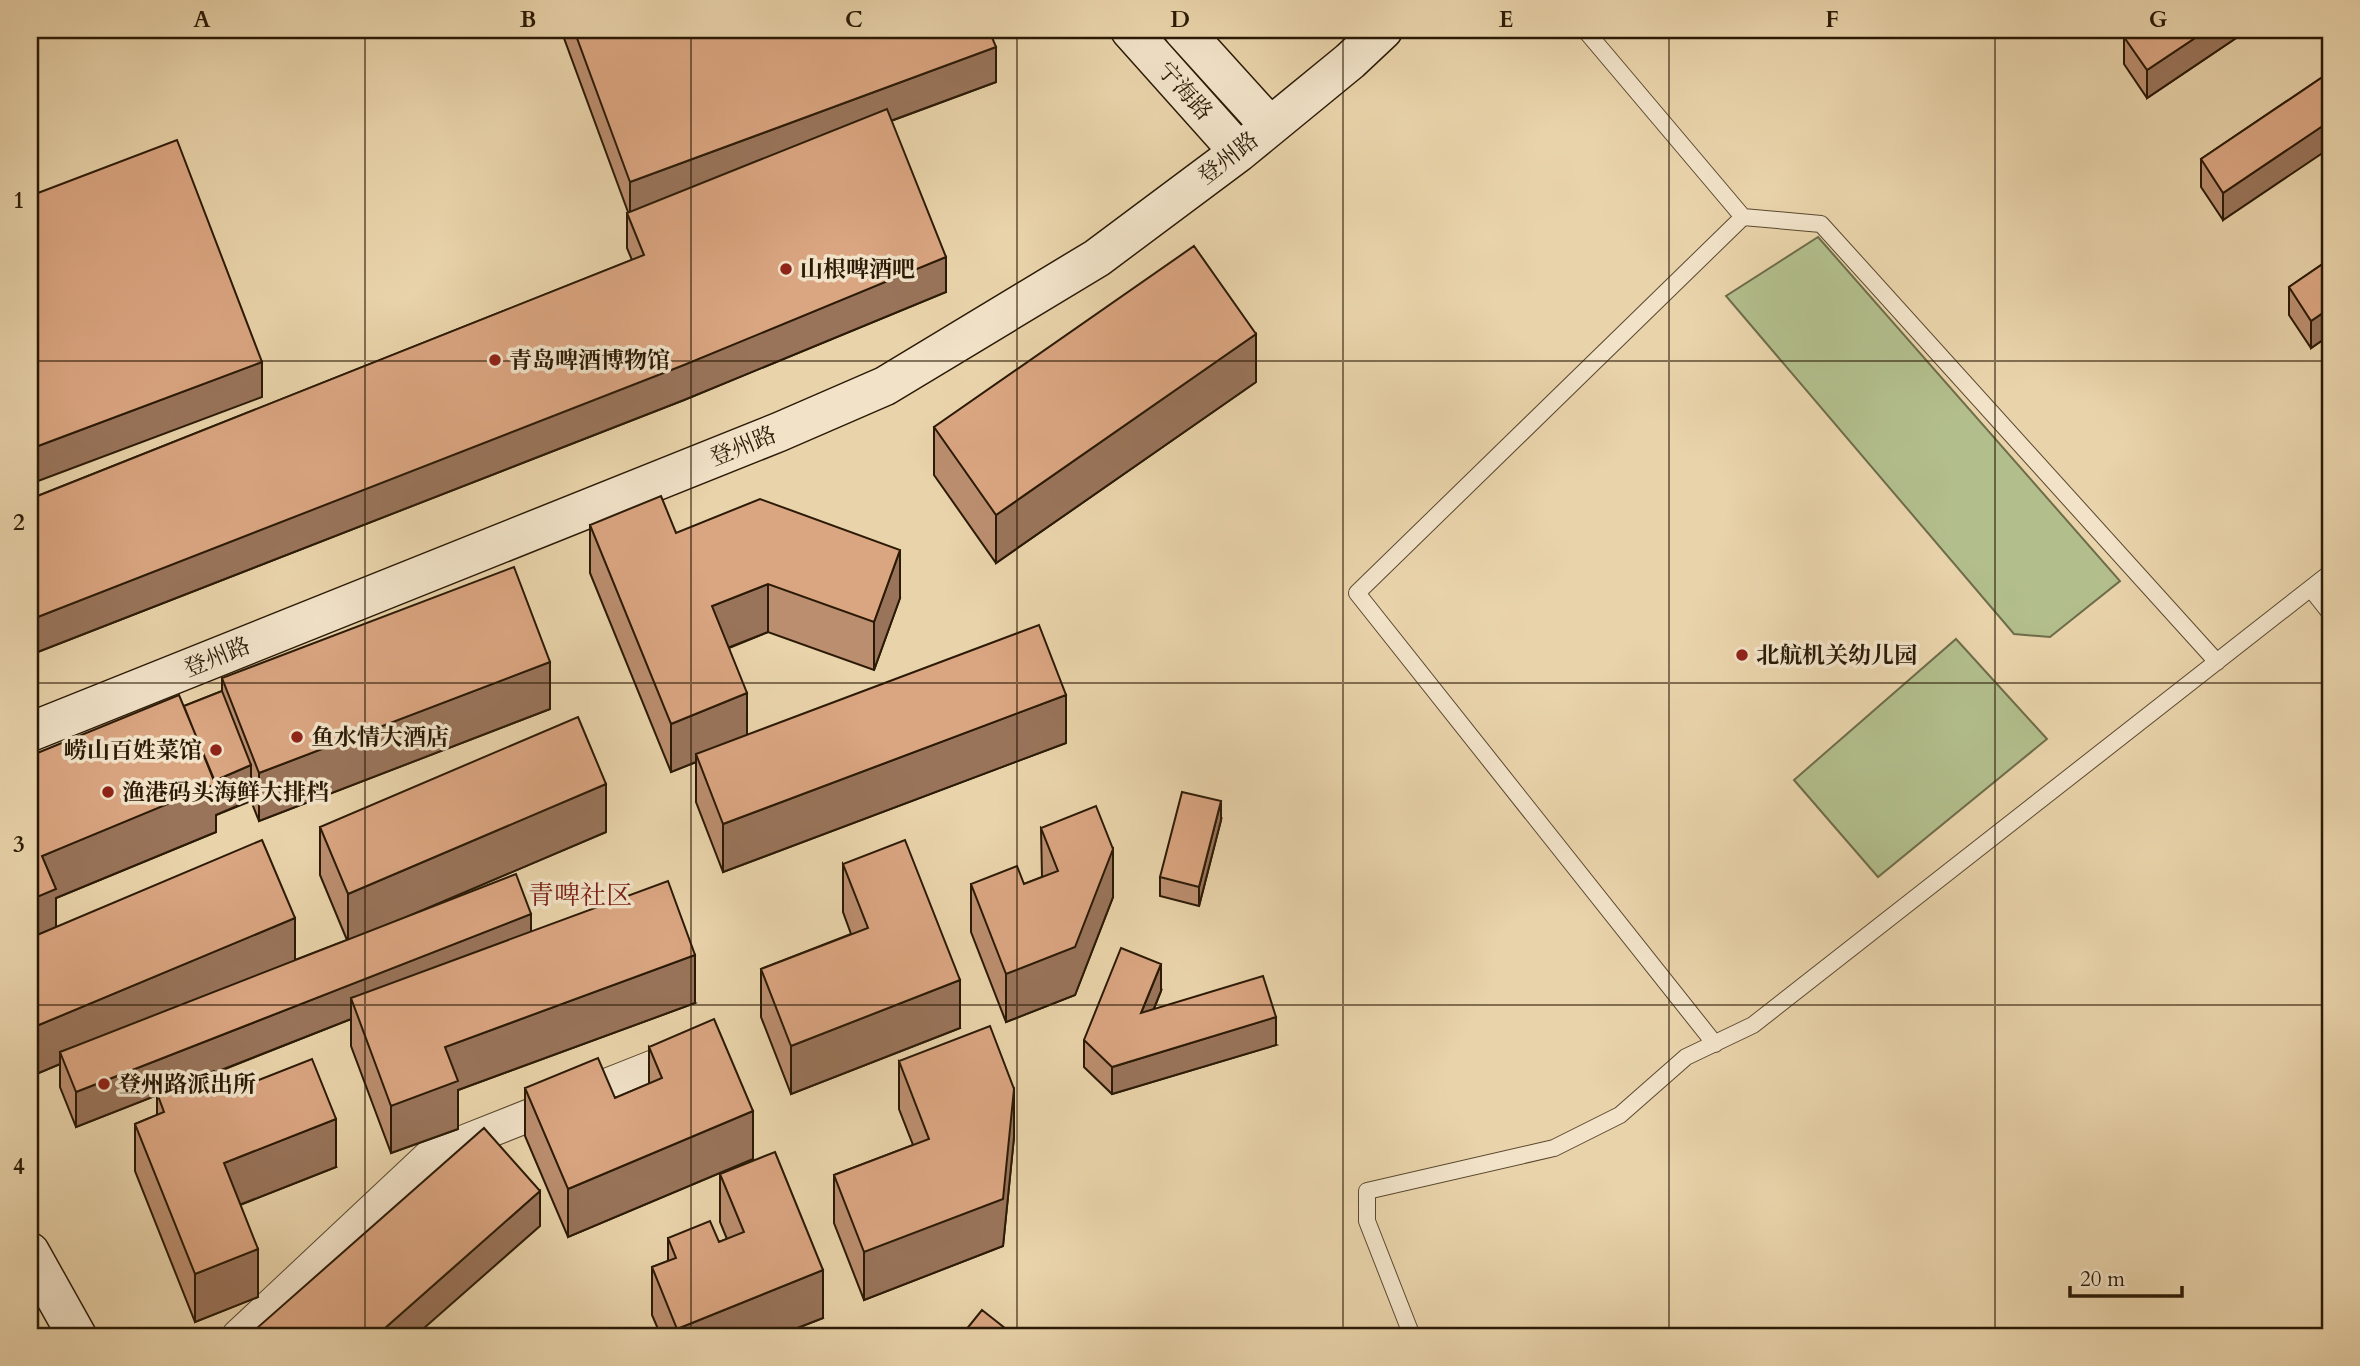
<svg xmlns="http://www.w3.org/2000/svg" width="2360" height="1366" font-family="Cardo,'Noto Serif SC',serif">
<rect width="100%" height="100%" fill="#e9d3aa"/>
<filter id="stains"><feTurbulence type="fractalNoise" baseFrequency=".00286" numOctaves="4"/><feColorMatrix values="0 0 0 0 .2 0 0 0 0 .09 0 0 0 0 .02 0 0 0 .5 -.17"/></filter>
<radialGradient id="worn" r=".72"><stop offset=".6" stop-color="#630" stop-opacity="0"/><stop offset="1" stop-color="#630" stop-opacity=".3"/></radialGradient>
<path fill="#b2be8c" stroke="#6e6c49" stroke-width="2" d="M1818,237L2120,581L2050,637L2014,634L1726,296Z
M1956,639L2047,739L1878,877L1794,780Z"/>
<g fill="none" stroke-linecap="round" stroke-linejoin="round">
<defs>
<path id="lane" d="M1585,30L1743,217L1821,224L2217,662
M2311,589L2330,613
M1715,1044L1357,593L1743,217
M1412,1336L1367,1221V1191L1554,1148L1620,1115L1686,1057L1753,1025L2330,573"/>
<path id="street" d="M238,1336L432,1154L687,1053"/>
<path id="secondary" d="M1130,30L1239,152
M1183,30L1269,125
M30,732L779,432L885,386L1097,258L1239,152L1350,61L1383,30
M30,1252L77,1336"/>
</defs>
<use href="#lane" stroke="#5a482f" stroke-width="18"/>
<use href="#street" stroke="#5a482f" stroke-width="34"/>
<use href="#secondary" stroke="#2b1a06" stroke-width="41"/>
<use href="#lane" stroke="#f1e2c8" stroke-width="16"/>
<use href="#street" stroke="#f1e2c8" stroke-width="32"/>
<use href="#secondary" stroke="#f1e2c8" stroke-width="38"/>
</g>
<path fill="#bb8e6f" stroke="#2b1a06" stroke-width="2" d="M561,30H989L996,82L891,121L946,292L684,400L30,655V499L632,260L627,248V213L628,212Z
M2135,30H2248L2147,98L2124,64V37Z
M2330,72L2223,220L2201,187V159Z
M2330,259V335L2311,348L2289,315V287Z
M1256,382L996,563L934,475V427Z
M590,525L676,533L900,598L874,670L768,632L729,648L747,735L1066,743L723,872L696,802V762L671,772L590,573Z
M222,678L550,709L259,821L251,801L216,815V832L56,898V927L295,960L347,940L320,875V827L606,832L415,913L531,932L695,1003L458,1090V1129L391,1153L351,1046V1019L215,1073L223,1094L336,1167L240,1205L258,1297L195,1322L135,1171V1124L157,1115V1095L76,1127L60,1087V1064L34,1075L30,1064V756L184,706L222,691Z
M1221,820L1199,906L1160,896V877Z
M1041,828L1113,897L1075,995L1006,1022L971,932V884H1024L1042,877Z
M843,864L960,1028L791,1094L761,1017V969L851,934L843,912Z
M1161,991L1154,1009L1276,1045L1112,1094L1084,1067V1040Z
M649,1047L753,1159L568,1237L525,1136V1088L615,1098L649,1084Z
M899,1061L1014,1137L1003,1246L864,1300L834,1223V1175L913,1145L899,1109Z
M720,1174L823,1318L777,1336H661L652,1315V1267L668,1261V1238L719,1242L727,1239L720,1222Z"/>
<path fill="#99745a" stroke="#2b1a06" stroke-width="2" d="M2207,30H2248L2147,98V70Z
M996,47V82L630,217V182Z
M2330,121V148L2223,220V193Z
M946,257V292L684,400L30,655V620Z
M2330,308V335L2311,348V321Z
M1256,334V382L996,563V515Z
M262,362V397L30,484V449Z
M900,550V598L874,670V622Z
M768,584V632L712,654V606Z
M550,662V709L259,821V773Z
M747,693V741L696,754V762L671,772V724Z
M1066,695V743L723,872V824Z
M251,765V800L216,815V832L56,898V937L30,948V900L42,856Z
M606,784V832L348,942V894Z
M1221,801V820L1199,906V887Z
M1113,849V897L1075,995L1006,1022V974Z
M531,914V949L351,998V1019L76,1127V1092Z
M295,918V966L60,1052V1064L34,1075V1027Z
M695,955V1003L458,1090V1129L391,1153V1106L445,1047Z
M1161,964V991L1141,1040V1013Z
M960,980V1028L791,1094V1046Z
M1276,1017V1045L1112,1094V1067Z
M1014,1089V1137L1003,1246L864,1300V1252Z
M753,1111V1159L568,1237V1189Z
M336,1119V1167L224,1211V1163Z
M540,1191V1226L415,1336H376Z
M258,1249V1297L195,1322V1274Z
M823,1270V1318L777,1336H677V1329Z"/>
<path fill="#daa581" stroke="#2b1a06" stroke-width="2" d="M574,30H989L996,47L630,182Z
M2135,30H2207L2147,70L2124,37Z
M2330,72V121L2223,193L2201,159Z
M887,109L946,257L684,365L30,620V499L644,255L627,213Z
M177,140L262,362L30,449V196Z
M1194,246L1256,334L996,515L934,427Z
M2330,259V308L2311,321L2289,287Z
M661,496L676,533L760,499L900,550L874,622L768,584L712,606L747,693L671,724L590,525Z
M514,567L550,662L259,773L222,678Z
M1039,625L1066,695L723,824L696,754Z
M222,691L251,765L214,781L184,706Z
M179,695L216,784L42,856L56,889L30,900V756Z
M578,717L606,784L348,894L320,827Z
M1182,792L1221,801L1199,887L1160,877Z
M1096,806L1113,849L1075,947L1006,974L971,884L1017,866L1024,884L1058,871L1041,828Z
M262,840L295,918L34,1027L30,1016V938Z
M905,840L960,980L791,1046L761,969L868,928L843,864Z
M516,874L531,914L76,1092L60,1052Z
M668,881L695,955L445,1047L458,1081L391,1106L351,998Z
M1121,948L1161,964L1141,1013L1263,976L1276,1017L1112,1067L1084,1040Z
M714,1019L753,1111L568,1189L525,1088L598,1058L615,1098L662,1078L649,1047Z
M990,1026L1014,1089L1003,1199L864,1252L834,1175L929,1139L899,1061Z
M312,1059L336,1119L224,1163L258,1249L195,1274L135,1124L164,1112L157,1093L214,1071L223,1094Z
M484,1128L540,1191L376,1336H248Z
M775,1152L823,1270L677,1329L652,1267L676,1258L668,1238L710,1221L719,1242L744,1232L720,1174Z
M982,1310L1015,1336H961Z"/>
<path fill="none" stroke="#2b1a06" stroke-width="2" stroke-opacity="0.55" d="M365,30V1336M691,30V1336M1017,30V1336M1343,30V1336M1669,30V1336M1995,30V1336M30,361H2330M30,683H2330M30,1005H2330"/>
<g fill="#8f2418" stroke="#f1e2c8" stroke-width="2.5">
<circle cx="786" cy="269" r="7"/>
<circle cx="495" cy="360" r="7"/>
<circle cx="1742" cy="655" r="7"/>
<circle cx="297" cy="737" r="7"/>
<circle cx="216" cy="750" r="7"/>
<circle cx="108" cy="792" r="7"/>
<circle cx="104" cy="1084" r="7"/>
</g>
<g text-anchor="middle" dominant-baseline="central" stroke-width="7" stroke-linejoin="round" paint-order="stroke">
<g font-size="23" fill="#2b1a06" stroke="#f1e2c8">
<text transform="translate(1185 91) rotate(48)">宁海路</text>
<text transform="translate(1228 158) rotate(-38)">登州路</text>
<text transform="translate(743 446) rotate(-22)">登州路</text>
<text transform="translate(217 657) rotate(-22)">登州路</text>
</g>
<g font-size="23" font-weight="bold" fill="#2b1a06" stroke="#f1e2c8" text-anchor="start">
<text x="800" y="269">山根啤酒吧</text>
<text x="509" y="360">青岛啤酒博物馆</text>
<text x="1756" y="655">北航机关幼儿园</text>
<text x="311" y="737">鱼水情大酒店</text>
<text x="202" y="750" text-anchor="end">崂山百姓菜馆</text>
<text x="122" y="792">渔港码头海鲜大排档</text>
<text x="118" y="1084">登州路派出所</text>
</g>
<g font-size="26" fill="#7a1f14" stroke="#f1e2c8">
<text x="580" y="895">青啤社区</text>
</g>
</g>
<rect width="2360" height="1366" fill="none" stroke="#e9d3aa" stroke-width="77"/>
<path d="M2070 1286v10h112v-10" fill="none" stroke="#2b1a06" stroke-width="3.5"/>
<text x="2080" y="1286" font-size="21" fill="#2b1a06" stroke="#f1e2c8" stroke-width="5" paint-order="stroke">20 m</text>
<rect x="38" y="38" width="2284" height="1290" fill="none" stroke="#2b1a06" stroke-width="2.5"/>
<g font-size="23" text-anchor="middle" font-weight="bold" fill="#2b1a06">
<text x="202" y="27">A</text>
<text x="528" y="27">B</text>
<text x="854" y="27">C</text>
<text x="1180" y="27">D</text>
<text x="1506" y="27">E</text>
<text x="1832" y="27">F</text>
<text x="2158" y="27">G</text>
<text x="19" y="208">1</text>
<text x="19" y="530">2</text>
<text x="19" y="852">3</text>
<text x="19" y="1174">4</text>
</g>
<rect width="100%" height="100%" filter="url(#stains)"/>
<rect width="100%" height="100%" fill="url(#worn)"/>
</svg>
